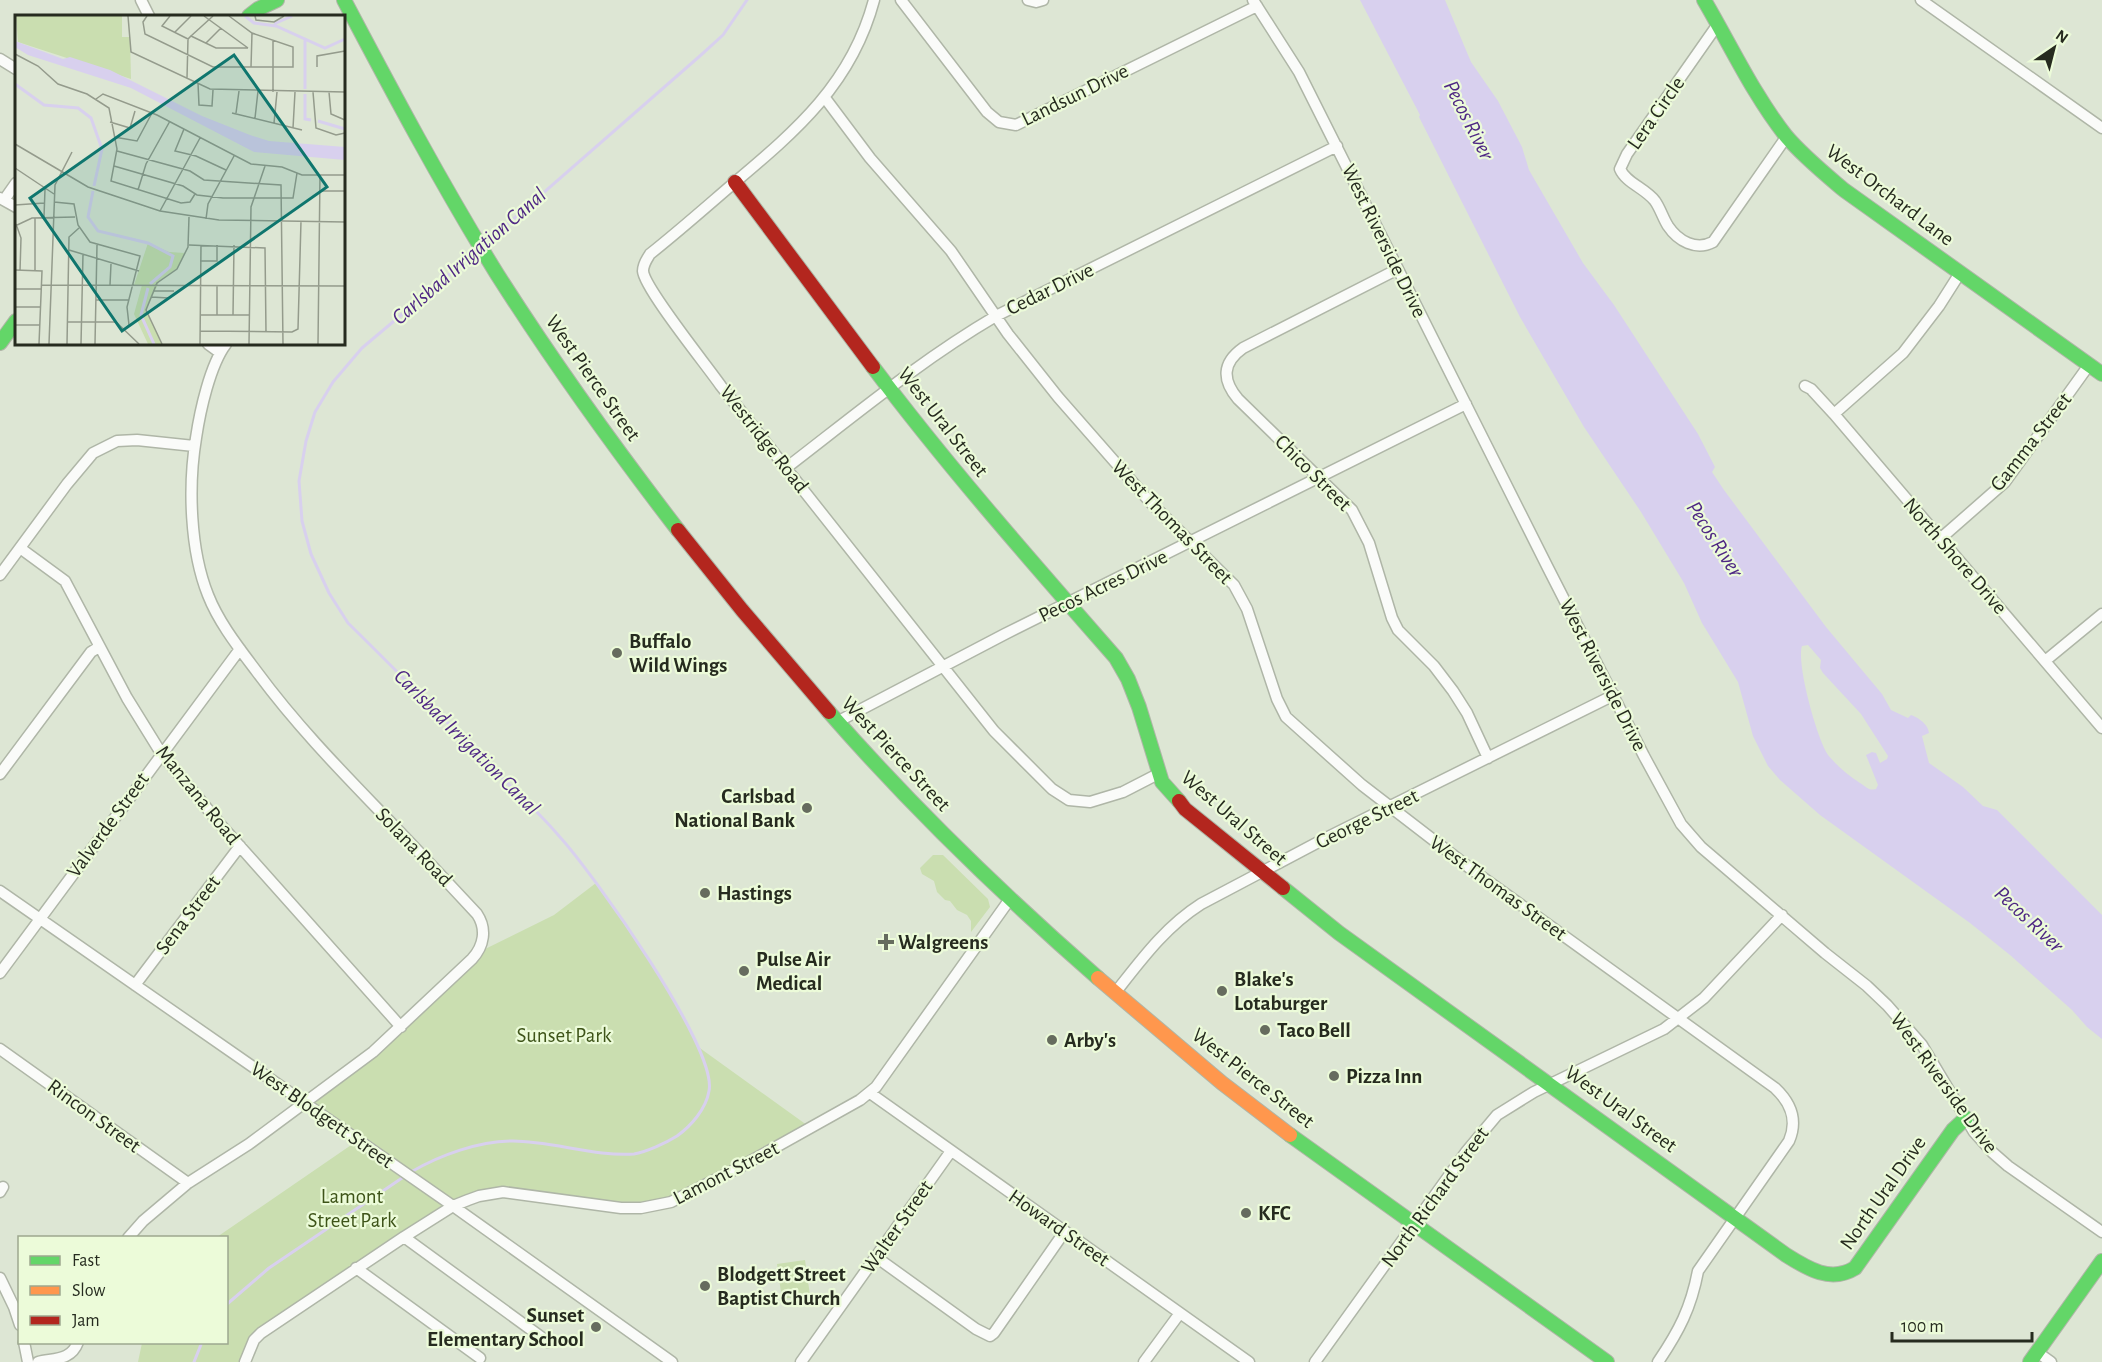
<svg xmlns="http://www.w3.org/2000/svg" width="2102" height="1362" font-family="'Alegreya Sans',sans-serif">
<rect width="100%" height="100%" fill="#dde6d4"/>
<path fill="#cadeb0" d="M933,855H943L988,899L990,907L971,932V921L967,915L957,910L950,901L945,900L937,892L934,881L922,874L920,868Z
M596,883L646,956L682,1014L697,1046L811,1128L658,1206L479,1196L261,1333L245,1362H138L142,1343L226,1342V1238L217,1237L357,1141L303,1102L361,1062L477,953L554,915Z
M805,1260L810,1295L782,1299L777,1264Z"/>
<path fill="#d8d0ee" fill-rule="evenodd" d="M1360,0H1445L1471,62L1498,101L1522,147L1529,170L1583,263L1614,305L1698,434L1715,467L1712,472L1724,490L1826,627L1882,694L1891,710L1908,718L1911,715C1919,718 1928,724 1929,733L1922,736L1929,763L1963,787L1983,806L1997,810L2102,915V1039L2087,1027L2072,1010L2010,955L1970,923L1820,815L1780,780L1768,766L1753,736L1738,682L1702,623L1684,583L1641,512L1584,427L1520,317L1419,117L1420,115ZM1808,645L1821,660L1820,668L1823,673L1861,714L1888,756L1887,759L1880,763L1876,753L1872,752L1866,755L1878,785L1876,789C1868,791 1867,787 1860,783C1848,775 1837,766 1828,755C1817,739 1796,663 1802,646Z"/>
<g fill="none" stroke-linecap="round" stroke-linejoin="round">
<path stroke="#d8d0ee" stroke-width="3" d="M486,243L701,55L723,35L747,0
M411,1172C440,1155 479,1141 513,1141C551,1141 597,1157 634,1154C646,1152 666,1143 677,1136C691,1126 706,1109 709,1091C718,1048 592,872 559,836C538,811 513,789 490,766C443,718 396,670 348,623L329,593L311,554L302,521L299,481L306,441L315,412L333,382L362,348L476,252
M226,1305L269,1268L405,1176
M194,1362L202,1342"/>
<defs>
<path id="street" d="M141,0L149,16
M874,0C852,83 797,130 734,183C706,207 679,231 650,254C647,259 643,264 643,271C644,288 708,367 721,386L994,731L1052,789L1069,800L1090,802L1123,792L1158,774
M901,0L987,112L999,122L1016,125L1257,6
M1028,0L1036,2L1043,0
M1253,0L1299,72L1547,566L1644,756L1681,824L1701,847L1825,953L1867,986L1887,1005L1922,1045L1974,1132L1992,1152L2008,1166L2102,1232
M1921,0L2102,128
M1718,24L1627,154L1620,169C1626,183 1645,188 1655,201C1660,208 1663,218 1668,226C1678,241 1696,251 1713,242L1787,136
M0,59L16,69
M825,98L870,158L951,251L1008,334L1058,397L1150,502L1234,585L1247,609L1277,699L1286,717L1362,785L1471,869L1775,1088C1791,1103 1798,1120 1789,1141L1698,1271C1691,1308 1679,1331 1658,1362
M0,198L16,207
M4,200L16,183
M1398,269L1243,348C1222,363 1222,380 1238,399L1352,510L1369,543L1392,618L1398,630L1434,666L1453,691L1467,713L1488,758
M208,344L219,352
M1805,386L1811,389L1834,414L2102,728
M1834,414L1903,353L1939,306L1960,273
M786,468C855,415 921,360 996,316L1337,146
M1940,539L2005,482L2089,365
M20,548L65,581L127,698L161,753L220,824L401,1027
M0,575L67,484L93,453L117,441L137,440L194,446
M2045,661L2102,614
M837,722L1005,634L1466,404
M0,774L91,652L99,647
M0,891L453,1206L672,1362
M0,973L240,649
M135,985L240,846
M1115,993C1141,960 1165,927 1201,904L1326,838L1614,695
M0,1049L188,1183
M870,1093L1249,1362
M0,1192L3,1187
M404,1237L548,1342
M128,1238L143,1221L188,1183L249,1144L373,1052L472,959C484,946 487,929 477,914C450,885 423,856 396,828C347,777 299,729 257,672C239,648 219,623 208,595C190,550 188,486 196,438C200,411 210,365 226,344
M876,1257L976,1329L990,1336L994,1333L1065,1231
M356,1268L480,1358
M0,1278L14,1307L20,1325
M24,1342L28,1362
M2037,1352L2051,1362
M38,1362C54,1358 71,1361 78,1342
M245,1362L254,1340L261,1333L404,1237L453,1206L468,1200L479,1196L503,1192L621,1208H641L671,1202L740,1167L860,1100L876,1087L1010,899
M801,1362L951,1151
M1144,1362L1180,1313
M1315,1362L1466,1152L1497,1115L1534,1092L1664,1029L1704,998L1782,915"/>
<path id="fast" d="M344,0C393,93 442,185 497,274C553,362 614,447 678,530
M1704,0C1731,46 1753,94 1786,136C1803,156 1824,173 1844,190L2102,374
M249,16L258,9L277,0
M0,343L16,321
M873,367C949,468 1033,563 1116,658L1128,679L1139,707L1162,782L1179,801
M829,712C912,807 1003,895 1098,978
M1283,888L1339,933L1786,1255C1808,1269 1831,1283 1855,1268L1953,1130L1966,1118
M1290,1135L1607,1362
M2030,1362L2102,1261"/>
<path id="slow" d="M1098,978L1222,1083L1290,1135"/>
<path id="jam" d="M735,182L873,367
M678,530L742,610L829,712
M1179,801L1185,809L1283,888"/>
</defs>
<use href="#street" stroke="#afb6a7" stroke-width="13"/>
<use href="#fast" stroke="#afb6a7" stroke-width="16"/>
<use href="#slow" stroke="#afb6a7" stroke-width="16"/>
<use href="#jam" stroke="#afb6a7" stroke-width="16"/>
<use href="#street" stroke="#fafbf9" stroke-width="10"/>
<use href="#fast" stroke="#63d668" stroke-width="14"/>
<use href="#slow" stroke="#ff974d" stroke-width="14"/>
<use href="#jam" stroke="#b3261e" stroke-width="14"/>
</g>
<g fill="#666c5e" stroke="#ecfbd9" stroke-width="2">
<circle cx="617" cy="653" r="6"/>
<circle cx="807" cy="808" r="6"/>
<circle cx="705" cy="893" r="6"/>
<path d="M883 933h6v6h6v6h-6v6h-6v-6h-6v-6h6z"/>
<circle cx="744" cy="971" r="6"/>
<circle cx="1222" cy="991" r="6"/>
<circle cx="1265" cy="1030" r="6"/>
<circle cx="1052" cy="1040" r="6"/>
<circle cx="1334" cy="1076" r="6"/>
<circle cx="1246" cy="1213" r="6"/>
<circle cx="705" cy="1286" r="6"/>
<circle cx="596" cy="1327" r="6"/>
</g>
<g text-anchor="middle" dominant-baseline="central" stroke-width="4.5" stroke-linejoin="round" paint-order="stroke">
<g font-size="21" fill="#262b1f" stroke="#ecfbd9">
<text transform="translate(1075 95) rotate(-26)">Landsun Drive</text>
<text transform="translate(1656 113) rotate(-55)">Lera Circle</text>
<text transform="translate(1890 195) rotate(37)">West Orchard Lane</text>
<text transform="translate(1384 241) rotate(64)">West Riverside Drive</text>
<text transform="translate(1050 289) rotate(-26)">Cedar Drive</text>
<text transform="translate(593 378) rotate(55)">West Pierce Street</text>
<text transform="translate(943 422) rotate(52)">West Ural Street</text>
<text transform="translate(764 439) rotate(52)">Westridge Road</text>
<text transform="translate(2031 442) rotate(-52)">Gamma Street</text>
<text transform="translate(1313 473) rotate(45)">Chico Street</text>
<text transform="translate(1172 522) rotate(46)">West Thomas Street</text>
<text transform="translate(1955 556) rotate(49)">North Shore Drive</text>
<text transform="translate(1103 586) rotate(-26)">Pecos Acres Drive</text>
<text transform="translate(1603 675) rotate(63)">West Riverside Drive</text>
<text transform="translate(896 754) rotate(47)">West Pierce Street</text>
<text transform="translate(198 795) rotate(51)">Manzana Road</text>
<text transform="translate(1234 818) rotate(41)">West Ural Street</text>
<text transform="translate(1367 819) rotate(-26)">George Street</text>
<text transform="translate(108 825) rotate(-54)">Valverde Street</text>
<text transform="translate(414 847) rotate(46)">Solana Road</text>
<text transform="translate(1498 888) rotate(36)">West Thomas Street</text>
<text transform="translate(188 915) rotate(-53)">Sena Street</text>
<text transform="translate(1253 1078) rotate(38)">West Pierce Street</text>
<text transform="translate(1944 1083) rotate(54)">West Riverside Drive</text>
<text transform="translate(1621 1109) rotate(36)">West Ural Street</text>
<text transform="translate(322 1115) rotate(35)">West Blodgett Street</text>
<text transform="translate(94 1116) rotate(36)">Rincon Street</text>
<text transform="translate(726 1173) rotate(-27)">Lamont Street</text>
<text transform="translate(1883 1193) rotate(-55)">North Ural Drive</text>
<text transform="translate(1435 1197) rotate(-54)">North Richard Street</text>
<text transform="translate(897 1227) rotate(-55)">Walter Street</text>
<text transform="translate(1059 1228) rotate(35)">Howard Street</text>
</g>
<g font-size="21" font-weight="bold" fill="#262b1f" stroke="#ecfbd9" text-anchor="start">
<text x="629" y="641">Buffalo<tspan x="629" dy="24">Wild Wings</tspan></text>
<text x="795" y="796" text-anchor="end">Carlsbad<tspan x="795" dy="24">National Bank</tspan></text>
<text x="717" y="893">Hastings</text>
<text x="898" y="942">Walgreens</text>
<text x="756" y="959">Pulse Air<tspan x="756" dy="24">Medical</tspan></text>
<text x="1234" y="979">Blake's<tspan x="1234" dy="24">Lotaburger</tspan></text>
<text x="1277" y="1030">Taco Bell</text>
<text x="1064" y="1040">Arby's</text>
<text x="1346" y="1076">Pizza Inn</text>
<text x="1258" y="1213">KFC</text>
<text x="717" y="1274">Blodgett Street<tspan x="717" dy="24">Baptist Church</tspan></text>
<text x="584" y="1315" text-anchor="end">Sunset<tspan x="584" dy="24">Elementary School</tspan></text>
</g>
<g font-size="21" fill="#3e5419" stroke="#ecfbd9">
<text x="564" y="1035">Sunset Park</text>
<text x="352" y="1196">Lamont<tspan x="352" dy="24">Street Park</tspan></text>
</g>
<g font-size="22" font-style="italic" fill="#4f2884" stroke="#ecfbd9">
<text transform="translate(1469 120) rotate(63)">Pecos River</text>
<text transform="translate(469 256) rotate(-41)">Carlsbad Irrigation Canal</text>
<text transform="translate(1715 539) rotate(57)">Pecos River</text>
<text transform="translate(467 742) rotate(45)">Carlsbad Irrigation Canal</text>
<text transform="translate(2029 919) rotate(43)">Pecos River</text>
</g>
</g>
<g transform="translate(15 15)">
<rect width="330" height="330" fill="#dde6d4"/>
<path d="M1,1H107V22H115L116,64L3,27ZM133,228L154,237L170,238L163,253L145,265L131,295L147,329H133L119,299L127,270H119Z" fill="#cadeb0"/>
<path d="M0,26L48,44L55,42L95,55L187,101L235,120L254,126L330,132V145L239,137L116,73L13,40L0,32Z" fill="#d8d0ee"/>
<path fill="none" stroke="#d8d0ee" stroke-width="3" d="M230,1L239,8L261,11L310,33L330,24M259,9L277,1M0,69L29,90L63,93L76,103L87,134L79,171M290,74V25M290,79V104L296,105M303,106L330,114M78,176L73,202L83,216L133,228L158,241L155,252L135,269M133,273L126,300L139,329"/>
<path fill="none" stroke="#949b8c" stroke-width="1.5" d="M113,1L116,37L195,74L330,77M132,1L128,7L130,19L198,52H278V32L237,18L214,1M155,1L147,11L173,24L176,21L201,33H233M189,1L233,33M240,1L241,5L259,7L269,1M160,17L176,1M176,21L198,1M191,28L206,13M0,39L23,51L43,69L72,79L94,93L102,134L96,166L166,188L175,187L180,179M236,52L237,18M302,52V41L330,36M172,63L173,24M183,68L184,90L197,91L198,75M258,77V25M298,77L301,113L321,120L330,118M314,77L316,99L330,105M81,84L88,79L142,100L236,149L267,152L287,160H330M217,98L287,115M221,98L224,76M240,103L243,76M95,107L115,113L120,96M259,108L262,77M278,113L280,77M169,114L160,136L181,141L211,155M99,122L122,126L137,98M0,129L73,172L145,196L204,205L330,207M102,136L175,156L189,165L266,170L268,329M99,151L168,171L182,180L208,183H278L282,158M0,153L39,179M123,175L131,149L155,106M305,176H330M39,187L59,189L63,210L75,227L125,241L112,292L114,310L110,314M0,190L29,188M145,196L185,123M29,202L30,174M191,204L193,189L219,141M1,209L6,223L5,256M0,211L17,203L60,202M174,230L250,233L251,317M54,235L124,256M185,246H202V230M0,255L27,256L24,329M20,256V203M26,270L330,271M95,270L96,249M0,274H26M138,276H159M136,282L154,283M81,285H114M0,292H26M185,300H235M202,300V270M218,300L219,230M52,307H101L124,329M0,310H25M185,316L277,317L283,314L286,206M34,329L40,170L57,137M52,329L54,222L64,213M66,329L68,239M80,329L82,230M147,329L131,295L142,268L162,254L173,232L174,202M185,329L186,230M234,329L236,192L250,151M303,329L305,160"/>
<path fill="#0f766e" fill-opacity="0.15" stroke="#0f766e" stroke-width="3" d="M219,40L312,172L107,316L15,183Z"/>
<rect width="330" height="330" fill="none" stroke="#262b1f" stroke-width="3"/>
</g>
<rect x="18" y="1236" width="210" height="108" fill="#ecfbd9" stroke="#9da88f" stroke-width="1.5"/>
<rect x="30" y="1256" width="30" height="9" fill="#63d668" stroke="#9da88f" stroke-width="1.5"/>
<text x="72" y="1266" font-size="18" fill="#262b1f">Fast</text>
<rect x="30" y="1286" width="30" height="9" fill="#ff974d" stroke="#9da88f" stroke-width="1.5"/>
<text x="72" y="1296" font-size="18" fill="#262b1f">Slow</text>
<rect x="30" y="1316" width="30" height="9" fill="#b3261e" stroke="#9da88f" stroke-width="1.5"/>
<text x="72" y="1326" font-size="18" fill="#262b1f">Jam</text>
<g transform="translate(2054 48) rotate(35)" stroke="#ecfbd9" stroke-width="4.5" paint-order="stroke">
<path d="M0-4.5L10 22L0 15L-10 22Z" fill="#262b1f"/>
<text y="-9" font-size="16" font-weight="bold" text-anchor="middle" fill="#262b1f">N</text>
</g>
<path d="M1892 1332v9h140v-9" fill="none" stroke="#262b1f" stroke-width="3"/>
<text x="1901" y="1332" font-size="18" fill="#262b1f" stroke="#ecfbd9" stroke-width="4.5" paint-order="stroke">100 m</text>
</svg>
